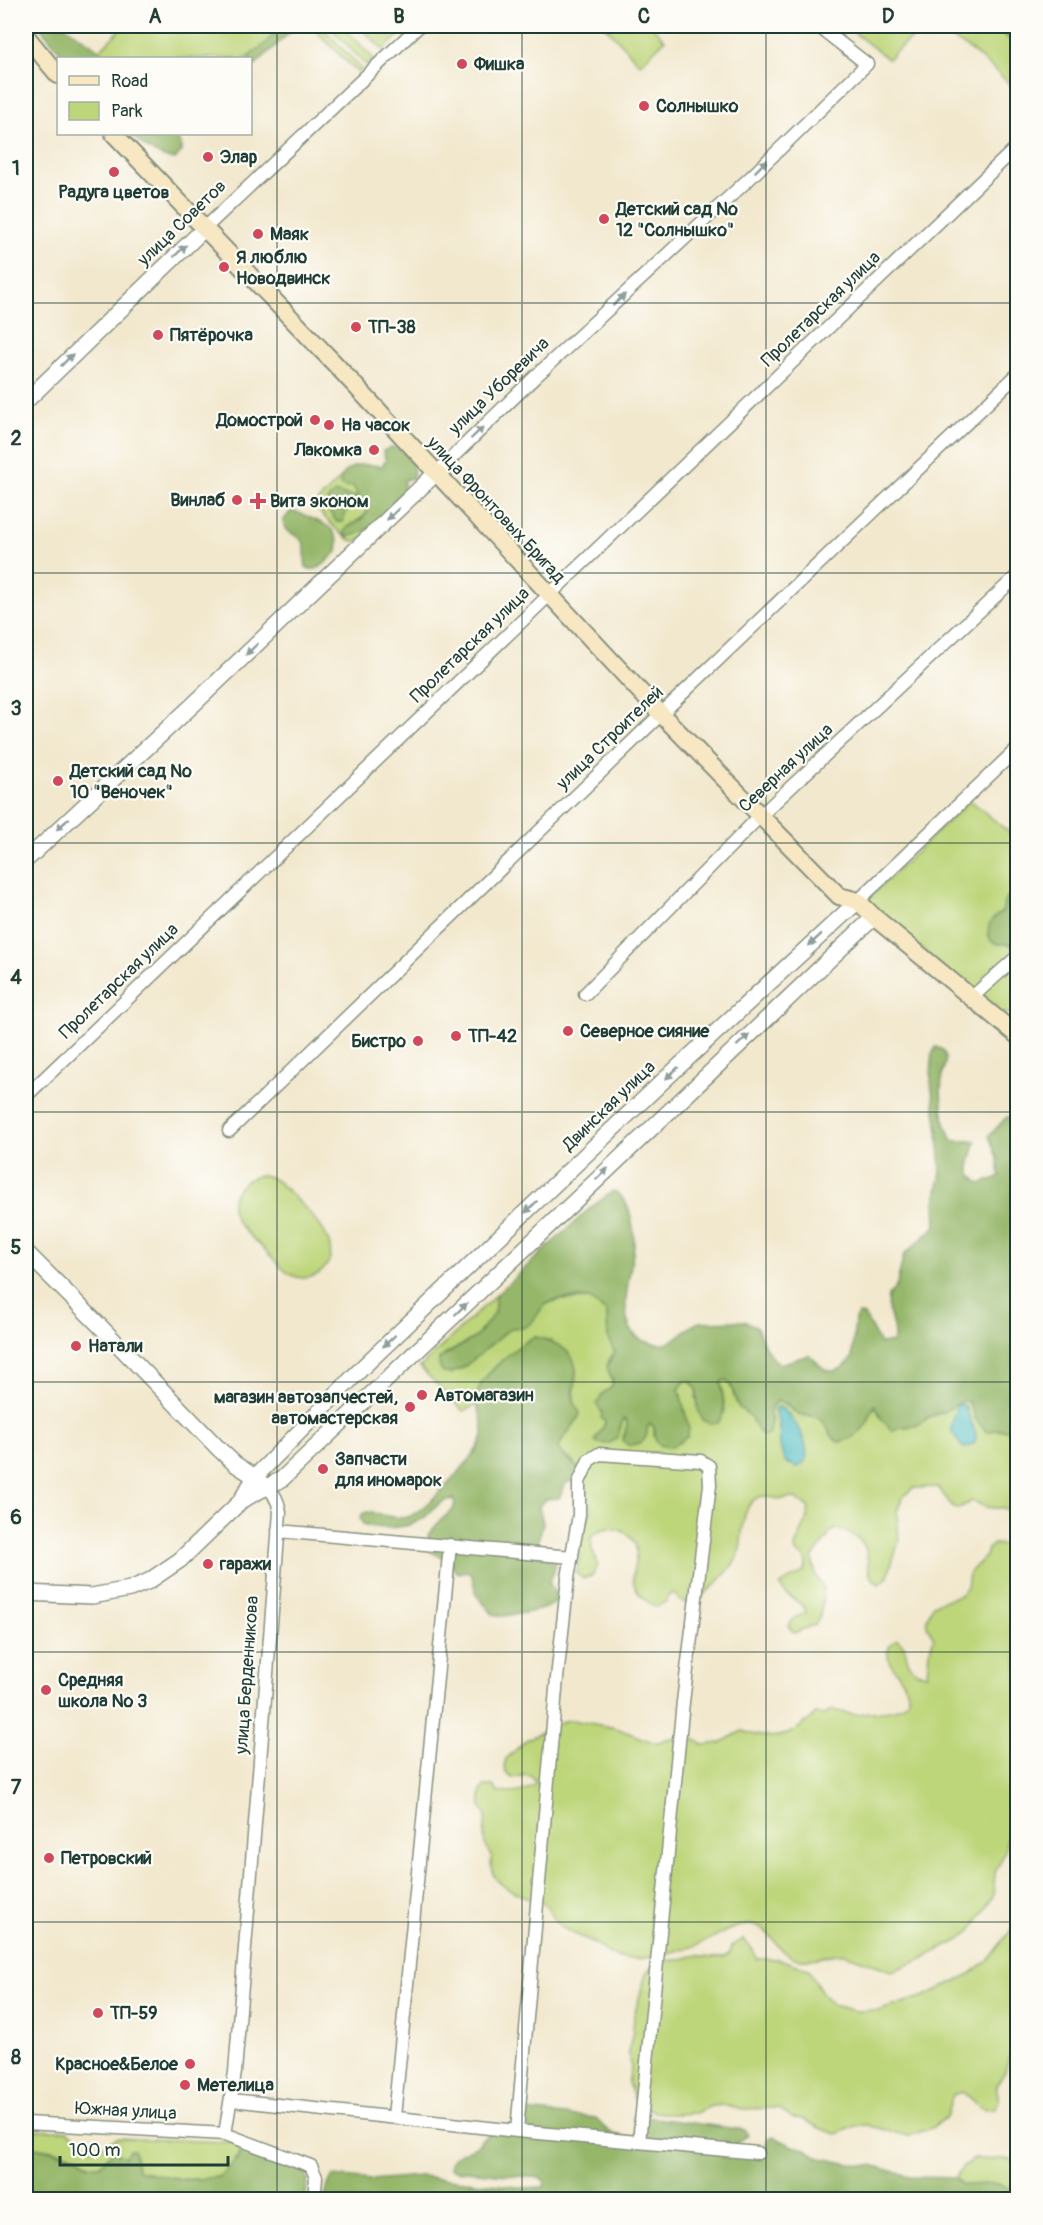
<svg xmlns="http://www.w3.org/2000/svg" width="1043" height="2225" font-family="Pangolin,sans-serif">
<rect width="100%" height="100%" fill="#fdfcf7"/>
<filter id="ink" filterUnits="userSpaceOnUse"><feTurbulence type="fractalNoise" baseFrequency=".0167" numOctaves="2"/><feDisplacementMap in="SourceGraphic" scale="12" xChannelSelector="R" yChannelSelector="G"/><feConvolveMatrix kernelMatrix="1 2 1 2 8 2 1 2 1" color-interpolation-filters="sRGB"/></filter>
<filter id="wash" filterUnits="userSpaceOnUse"><feTurbulence type="fractalNoise" baseFrequency=".008" numOctaves="4" result="noise"/><feDisplacementMap in="SourceGraphic" scale="24" xChannelSelector="R" yChannelSelector="G"/><feGaussianBlur stdDeviation="1.35" result="paint"/><feColorMatrix in="noise" values="0 0 0 0 0 0 0 0 0 0 0 0 0 0 0 0 0 1.4 0 .05"/><feComposite in="paint" operator="in"/></filter>
<g filter="url(#wash)">
<rect width="100%" height="100%" fill="#f2e8ce"/>
<path fill="#bed67a" stroke="#6e8a57" stroke-width="1.5" fill-rule="evenodd" d="M124,26H297L288,34L285,31L247,58H108L99,51Z
M311,26H321L362,69L358,73Z
M329,26H342L374,59L367,66Z
M359,26H409L383,50Z
M605,26H652L665,40L640,64Z
M846,26H995L1004,35L1017,44V91C999,74 947,22 921,33C909,37 897,51 888,59Z
M340,479L341,485L353,486L358,496L348,497L338,493H335L328,499L335,520L337,522L344,519L345,510L354,505L362,504L368,511C360,523 349,522 344,532L345,535L347,537L358,534L373,524C369,529 363,539 357,541C348,545 324,516 317,509L318,501Z
M970,800L1017,839V889L1006,898L1003,911C992,919 987,923 989,937L998,944H1010L1017,953V1012L996,1015L867,900Z
M263,1175L270,1177L278,1182C296,1200 342,1236 328,1263C322,1275 309,1280 297,1277C284,1274 275,1260 266,1251C256,1241 244,1232 237,1221C223,1199 241,1178 263,1175Z
M496,1295L494,1314L476,1337L444,1355L450,1374L464,1368L470,1361L509,1329L535,1318L540,1308L549,1303L559,1300L590,1299L607,1313L608,1339L615,1352C599,1369 614,1372 612,1387L602,1394L598,1404L605,1421L604,1426L617,1439L623,1419L627,1421L626,1432L623,1437L647,1428L650,1424L654,1427V1437L660,1445C673,1448 678,1444 688,1436L686,1416L679,1389L685,1381H690L697,1389L696,1399L723,1415L725,1410L721,1382L726,1380C732,1386 732,1390 734,1397C739,1415 757,1418 772,1422C770,1414 768,1410 773,1403C787,1398 788,1410 798,1414C806,1417 813,1415 822,1419L835,1440L839,1442C849,1438 862,1433 867,1423C870,1417 872,1411 875,1405L882,1420L899,1427L915,1426L929,1417L943,1412L962,1401L969,1402L976,1420L995,1430H1017V1519C1002,1502 1005,1511 986,1507C980,1505 977,1502 972,1501L957,1509L951,1505L938,1487L913,1488L902,1498L897,1512L899,1541L887,1578L879,1584C854,1570 887,1541 836,1529L832,1531L812,1558L815,1574L824,1589L820,1616L814,1625L794,1633L788,1626L791,1621L806,1612C801,1599 786,1599 780,1586C790,1575 813,1577 804,1557L796,1552L795,1547L807,1519L809,1508L796,1498C791,1498 787,1498 782,1499C773,1500 765,1492 755,1499C740,1508 744,1540 738,1556C733,1568 698,1607 683,1602C679,1601 676,1596 673,1593L669,1595L666,1602L656,1607C646,1601 638,1596 634,1584C630,1571 639,1557 636,1547C631,1528 603,1521 591,1538L592,1549L598,1566L592,1576L583,1579L576,1573L580,1557L576,1548L573,1534C595,1515 596,1507 582,1481C579,1475 577,1465 571,1460C565,1455 562,1456 558,1448C563,1435 575,1427 580,1414L574,1401L576,1371L574,1364L551,1341L536,1337L529,1339L500,1363L488,1376L478,1391L476,1405L463,1411L420,1367ZM780,1407C794,1417 805,1439 807,1456L797,1467L786,1463C776,1449 784,1429 775,1414ZM966,1407C968,1419 976,1428 976,1440L960,1444L951,1428L956,1413Z
M994,1544L1014,1546L1017,1549V1837L1007,1838L1005,1852L995,1873L993,1897L971,1931L959,1940L918,1961L892,1971L845,1954C827,1952 815,1963 795,1958C776,1952 771,1925 748,1925C727,1926 709,1943 688,1948C665,1953 636,1965 612,1955C605,1952 600,1946 593,1942C582,1937 566,1932 557,1923C551,1917 548,1905 541,1901C538,1899 535,1900 532,1899C513,1893 486,1882 492,1858L485,1844L484,1837L486,1815L481,1806V1792L484,1786H493L498,1792C513,1794 523,1793 536,1784L532,1777L526,1775L512,1778L506,1773L504,1766L506,1759L526,1740L563,1721L572,1720L616,1728L655,1743L671,1738L696,1740L703,1745L720,1743L742,1731C762,1738 784,1741 801,1726C806,1721 811,1721 815,1714L824,1715L831,1710C839,1711 846,1714 854,1714C860,1715 866,1712 872,1712C889,1711 919,1709 904,1683C896,1668 876,1653 897,1639C906,1646 905,1649 907,1658C908,1663 913,1668 916,1672L927,1674L929,1652L934,1638L927,1626V1619L933,1604L960,1595L967,1588L969,1573L986,1556L988,1549Z
M1017,1922V2057H1009L1005,2072L996,2085L999,2101L995,2108C975,2112 978,2099 961,2092L953,2095L946,2117L934,2127L908,2136L867,2125H858L836,2134L819,2128L803,2119L793,2118L778,2108L743,2109L727,2105L711,2106L696,2113L671,2114L655,2112L640,2104L634,2098L628,2083L631,2068L628,2053L633,2032L634,2016L646,1974L651,1968L662,1961L677,1960L698,1955L711,1958L724,1957L730,1953L732,1946L744,1939L758,1959H779L808,1969L823,1994L833,2005L856,2011H878L925,1996L970,1974L988,1960Z
M45,2130H67L90,2148C102,2149 106,2142 117,2138L229,2142L248,2149L243,2150C236,2158 230,2169 221,2175C208,2184 156,2177 141,2171L137,2169L136,2161L128,2154L125,2157L119,2155L105,2160L104,2164C92,2169 87,2161 78,2157C64,2150 40,2149 26,2145V2131Z
M974,2159H1009L1017,2166V2192L998,2184L963,2185L955,2178L963,2166Z"/>
<path fill="#96b76a" stroke="#5a7a4f" stroke-width="1.5" d="M39,26H65C79,37 95,45 108,58H69L62,54Z
M995,26H1017V44L1004,35Z
M278,29H283L288,34L251,69L250,58H247L248,57L266,43Z
M131,134H173L181,144V152L175,159C160,159 141,145 131,134Z
M393,447C406,451 416,464 413,478L404,480C404,483 405,486 404,489C404,494 370,527 365,530C359,534 354,535 347,537L345,535V529L361,520L368,511L362,504C348,505 345,510 343,522H337L327,508L328,499L335,493C344,493 349,499 358,496L353,486L345,487L341,485L340,479C350,462 364,464 381,466L386,461L383,451Z
M291,511C297,511 326,524 331,529C334,532 336,537 338,541L337,552C327,559 319,575 306,567C304,559 307,549 303,542C296,531 288,538 283,521Z
M1017,887V953L1010,944H998L991,941C984,926 991,919 1003,911L1004,902Z
M936,1047L943,1050C949,1059 943,1067 942,1077C940,1099 942,1123 953,1141H976L970,1161V1174L980,1184L1000,1177L998,1160L989,1136L1007,1117L1017,1121V1430H995L987,1432L976,1420L969,1402L962,1401L943,1412L929,1417L915,1426L899,1427L893,1431L882,1420L875,1405C871,1411 870,1417 867,1423C862,1432 850,1441 839,1442C827,1436 828,1419 812,1416C808,1414 802,1415 798,1415L787,1404L778,1401L771,1407C768,1419 774,1420 768,1435L763,1436L757,1430L750,1416L739,1408L732,1387L726,1380L721,1382C721,1399 729,1407 718,1423C696,1427 697,1404 697,1389L691,1381H685L679,1389L689,1429L688,1436C678,1444 667,1452 656,1442L654,1427L650,1424L647,1428C648,1441 640,1445 628,1445L623,1441C623,1434 628,1429 627,1421L623,1419L617,1439L608,1444L598,1443L595,1440L604,1426L605,1421L601,1418L602,1413L597,1404L602,1394L612,1387L613,1381L607,1367L615,1352L608,1339L607,1313L590,1299C578,1298 559,1297 548,1303C539,1308 538,1317 531,1323C519,1333 518,1325 510,1329C500,1333 438,1403 439,1359L476,1337L494,1314L496,1295L589,1209L613,1191C632,1198 636,1235 633,1253C630,1277 614,1326 642,1340C648,1343 657,1345 665,1344C677,1341 687,1326 700,1322L745,1321L756,1326C763,1340 765,1354 780,1364L809,1355C815,1359 819,1366 825,1369C836,1375 847,1366 852,1357L855,1319L859,1314L864,1315L880,1344L893,1342C898,1328 885,1312 888,1296L896,1287L904,1255L936,1226L935,1201L941,1172L938,1131L931,1083L932,1054Z
M536,1337C553,1341 576,1350 576,1372C576,1381 572,1392 574,1401C575,1405 578,1410 580,1414C575,1427 563,1435 558,1448C563,1460 576,1461 581,1473L576,1479L566,1483L559,1498C549,1499 544,1497 539,1507L543,1523L537,1544L539,1555L555,1561L554,1572L549,1582L554,1591L556,1601C547,1612 513,1615 498,1616L493,1614L477,1596L471,1573L466,1571L460,1573L455,1571L450,1560L431,1552L428,1535L439,1522L453,1509L455,1504L453,1499C437,1500 434,1511 422,1519C406,1529 379,1530 363,1524L360,1518L362,1514L367,1512C379,1514 397,1520 408,1517C425,1512 480,1453 483,1436C484,1428 480,1412 476,1405C477,1401 477,1396 478,1391C482,1375 520,1342 536,1337Z
M525,2111L596,2118C607,2134 618,2137 637,2138L633,2117L639,2116L744,2130L748,2135L731,2147L753,2152L766,2151L768,2138L773,2136L792,2146L806,2149L820,2158L850,2164L871,2165L913,2177L955,2178L963,2185L998,2184L1018,2192L1017,2200H773L714,2195L696,2196V2200H324L328,2185L333,2176L371,2180L421,2176L525,2188L544,2187L545,2181L540,2178L456,2170L450,2168V2163L455,2156L478,2145L481,2140L495,2130L511,2125L524,2116Z
M26,2145L78,2157L87,2164L100,2166L113,2150L125,2157L129,2150H134L137,2169L141,2171L185,2180L219,2177L237,2159L240,2152L243,2150H252L304,2173L308,2180L305,2199L26,2200Z"/>
<path fill="#4dbcc2" stroke="#367c7b" stroke-width="1.5" d="M961,1404L966,1407C968,1420 979,1431 975,1443L965,1448L961,1446L951,1430L956,1406Z
M776,1407H780C794,1416 816,1451 802,1465L797,1467L784,1461L780,1446L779,1423L774,1410Z"/>
</g>
<g filter="url(#ink)">
<g fill="none" stroke-linecap="round" stroke-linejoin="round">
<defs>
<path id="minor" d="M205,228L419,26
M435,474L535,377L751,177L867,64L818,26
M858,901L1018,748
M585,994L760,816L1018,575
M971,998L1018,956
M26,1096L1018,146
M229,1131L661,714L1018,374
M278,1531L572,1557
M232,2100L517,2131L758,2153
M394,2117L450,1545
M26,2123L225,2134L311,2166L316,2177L314,2200
M517,2131L557,1678L568,1578L579,1515V1482L589,1460L599,1454L701,1461L709,1466L710,1485L683,1702L639,2142
M225,2134L235,2072L280,1512C278,1498 272,1489 261,1481"/>
<path id="tertiary" d="M26,401L205,228
M26,860L195,703L435,474
M26,1252L98,1324L219,1449L235,1464L255,1477
M242,1500L282,1479L874,917
M26,1593L92,1596L130,1589L149,1581L180,1560L240,1502L255,1477L364,1366L662,1082L858,901"/>
<path id="secondary" d="M26,36L58,75
M114,134L335,364L661,714L839,896L858,901L874,917L1018,1036"/>
</defs>
<use href="#minor" stroke="#889281" stroke-width="15"/>
<use href="#tertiary" stroke="#889281" stroke-width="18"/>
<use href="#secondary" stroke="#889281" stroke-width="20"/>
<use href="#minor" stroke="#fff" stroke-width="12"/>
<use href="#tertiary" stroke="#fff" stroke-width="15"/>
<use href="#secondary" stroke="#f7e8c3" stroke-width="16"/>
</g>
<defs><path id="oneway-solid" d="M-6-.8H1V-3.2L6.5 0L1 3.2V.8H-6Z" transform="scale(1.5)"/></defs>
<g fill="#8f9e9a">
<use href="#oneway-solid" transform="translate(761 166) rotate(-45)"/>
<use href="#oneway-solid" transform="translate(180 251) rotate(-43)"/>
<use href="#oneway-solid" transform="translate(619 300) rotate(-43)"/>
<use href="#oneway-solid" transform="translate(67 360) rotate(-45)"/>
<use href="#oneway-solid" transform="translate(477 433) rotate(-44)"/>
<use href="#oneway-solid" transform="translate(393 514) rotate(136)"/>
<use href="#oneway-solid" transform="translate(252 649) rotate(136)"/>
<use href="#oneway-solid" transform="translate(63 824) rotate(138)"/>
<use href="#oneway-solid" transform="translate(815 940) rotate(138)"/>
<use href="#oneway-solid" transform="translate(743 1040) rotate(-43)"/>
<use href="#oneway-solid" transform="translate(672 1073) rotate(137)"/>
<use href="#oneway-solid" transform="translate(602 1174) rotate(-44)"/>
<use href="#oneway-solid" transform="translate(531 1207) rotate(136)"/>
<use href="#oneway-solid" transform="translate(461 1309) rotate(-44)"/>
<use href="#oneway-solid" transform="translate(389 1341) rotate(137)"/>
</g>
</g>
<path fill="none" stroke="#1f3d34" stroke-width="1.5" stroke-opacity="0.55" d="M277,26V2200M522,26V2200M766,26V2200M26,303H1018M26,573H1018M26,843H1018M26,1112H1018M26,1382H1018M26,1652H1018M26,1922H1018"/>
<g fill="#d1495b" stroke="#fdfcf7" stroke-width="2">
<circle cx="462" cy="64" r="6"/>
<circle cx="644" cy="106" r="6"/>
<circle cx="208" cy="157" r="6"/>
<circle cx="114" cy="172" r="6"/>
<circle cx="604" cy="219" r="6"/>
<circle cx="258" cy="234" r="6"/>
<circle cx="224" cy="267" r="6"/>
<circle cx="356" cy="327" r="6"/>
<circle cx="158" cy="335" r="6"/>
<circle cx="315" cy="420" r="6"/>
<circle cx="329" cy="425" r="6"/>
<circle cx="374" cy="450" r="6"/>
<circle cx="237" cy="500" r="6"/>
<path d="M255 492h6v6h6v6h-6v6h-6v-6h-6v-6h6z"/>
<circle cx="58" cy="781" r="6"/>
<circle cx="568" cy="1031" r="6"/>
<circle cx="456" cy="1036" r="6"/>
<circle cx="418" cy="1041" r="6"/>
<circle cx="76" cy="1346" r="6"/>
<circle cx="422" cy="1395" r="6"/>
<circle cx="410" cy="1407" r="6"/>
<circle cx="323" cy="1469" r="6"/>
<circle cx="208" cy="1564" r="6"/>
<circle cx="46" cy="1690" r="6"/>
<circle cx="49" cy="1858" r="6"/>
<circle cx="98" cy="2013" r="6"/>
<circle cx="190" cy="2064" r="6"/>
<circle cx="185" cy="2085" r="6"/>
</g>
<g text-anchor="middle" dominant-baseline="central" stroke-width="4.5" stroke-linejoin="round" paint-order="stroke">
<g font-size="18" font-weight="bold" fill="#1f3d34" stroke="#fdfcf7" text-anchor="start">
<text x="474" y="64">Фишка</text>
<text x="656" y="106">Солнышко</text>
<text x="220" y="157">Элар</text>
<text x="114" y="192" text-anchor="middle">Радуга цветов</text>
<text x="616" y="209">Детский сад №<tspan x="616" dy="21">12 "Солнышко"</tspan></text>
<text x="270" y="234">Маяк</text>
<text x="236" y="257">Я люблю<tspan x="236" dy="21">Новодвинск</tspan></text>
<text x="368" y="327">ТП-38</text>
<text x="170" y="335">Пятёрочка</text>
<text x="303" y="420" text-anchor="end">Домострой</text>
<text x="341" y="425">На часок</text>
<text x="362" y="450" text-anchor="end">Лакомка</text>
<text x="225" y="500" text-anchor="end">Винлаб</text>
<text x="270" y="501">Вита эконом</text>
<text x="70" y="771">Детский сад №<tspan x="70" dy="21">10 "Веночек"</tspan></text>
<text x="580" y="1031">Северное сияние</text>
<text x="468" y="1036">ТП-42</text>
<text x="406" y="1041" text-anchor="end">Бистро</text>
<text x="88" y="1346">Натали</text>
<text x="434" y="1395">Автомагазин</text>
<text x="398" y="1397" text-anchor="end">магазин автозапчестей,<tspan x="398" dy="21">автомастерская</tspan></text>
<text x="335" y="1459">Запчасти<tspan x="335" dy="21">для иномарок</tspan></text>
<text x="220" y="1564">гаражи</text>
<text x="58" y="1680">Средняя<tspan x="58" dy="21">школа № 3</tspan></text>
<text x="61" y="1858">Петровский</text>
<text x="110" y="2013">ТП-59</text>
<text x="178" y="2064" text-anchor="end">Красное&amp;Белое</text>
<text x="197" y="2085">Метелица</text>
</g>
<g font-size="18" fill="#1f3d34" stroke="#fdfcf7">
<text transform="translate(182 223) rotate(-44)">улица Советов</text>
<text transform="translate(821 309) rotate(-44)">Пролетарская улица</text>
<text transform="translate(499 386) rotate(-44)">улица Уборевича</text>
<text transform="translate(496 510) rotate(47)">улица Фронтовых Бригад</text>
<text transform="translate(470 645) rotate(-44)">Пролетарская улица</text>
<text transform="translate(610 738) rotate(-44)">улица Строителей</text>
<text transform="translate(786 768) rotate(-43)">Северная улица</text>
<text transform="translate(119 981) rotate(-44)">Пролетарская улица</text>
<text transform="translate(609 1106) rotate(-44)">Двинская улица</text>
<text transform="translate(247 1675) rotate(-86)">улица Берденникова</text>
<text transform="translate(126 2111) rotate(3)">Южная улица</text>
</g>
</g>
<rect width="1043" height="2225" fill="none" stroke="#fdfcf7" stroke-width="66"/>
<rect x="57" y="57" width="195" height="78" fill="#fdfcf7" stroke="#a4b0a9" stroke-width="1.5"/>
<rect x="69" y="76" width="30" height="9" fill="#f7e8c3" stroke="#a4b0a9" stroke-width="1.5"/>
<text x="111" y="87" font-size="18" fill="#1f3d34">Road</text>
<rect x="69" y="102" width="30" height="18" fill="#bed67a" stroke="#a4b0a9" stroke-width="1.5"/>
<text x="111" y="117" font-size="18" fill="#1f3d34">Park</text>
<path d="M60 2156v9h168v-9" fill="none" stroke="#1f3d34" stroke-width="3"/>
<text x="69" y="2156" font-size="18" fill="#1f3d34" stroke="#fdfcf7" stroke-width="4.5" paint-order="stroke">100 m</text>
<rect x="33" y="33" width="977" height="2159" fill="none" stroke="#1f3d34" stroke-width="2"/>
<g font-size="20" text-anchor="middle" font-weight="bold" fill="#1f3d34">
<text x="155" y="23">A</text>
<text x="399" y="23">B</text>
<text x="644" y="23">C</text>
<text x="888" y="23">D</text>
<text x="16" y="175">1</text>
<text x="16" y="445">2</text>
<text x="16" y="715">3</text>
<text x="16" y="984">4</text>
<text x="16" y="1254">5</text>
<text x="16" y="1524">6</text>
<text x="16" y="1794">7</text>
<text x="16" y="2064">8</text>
</g>
</svg>
